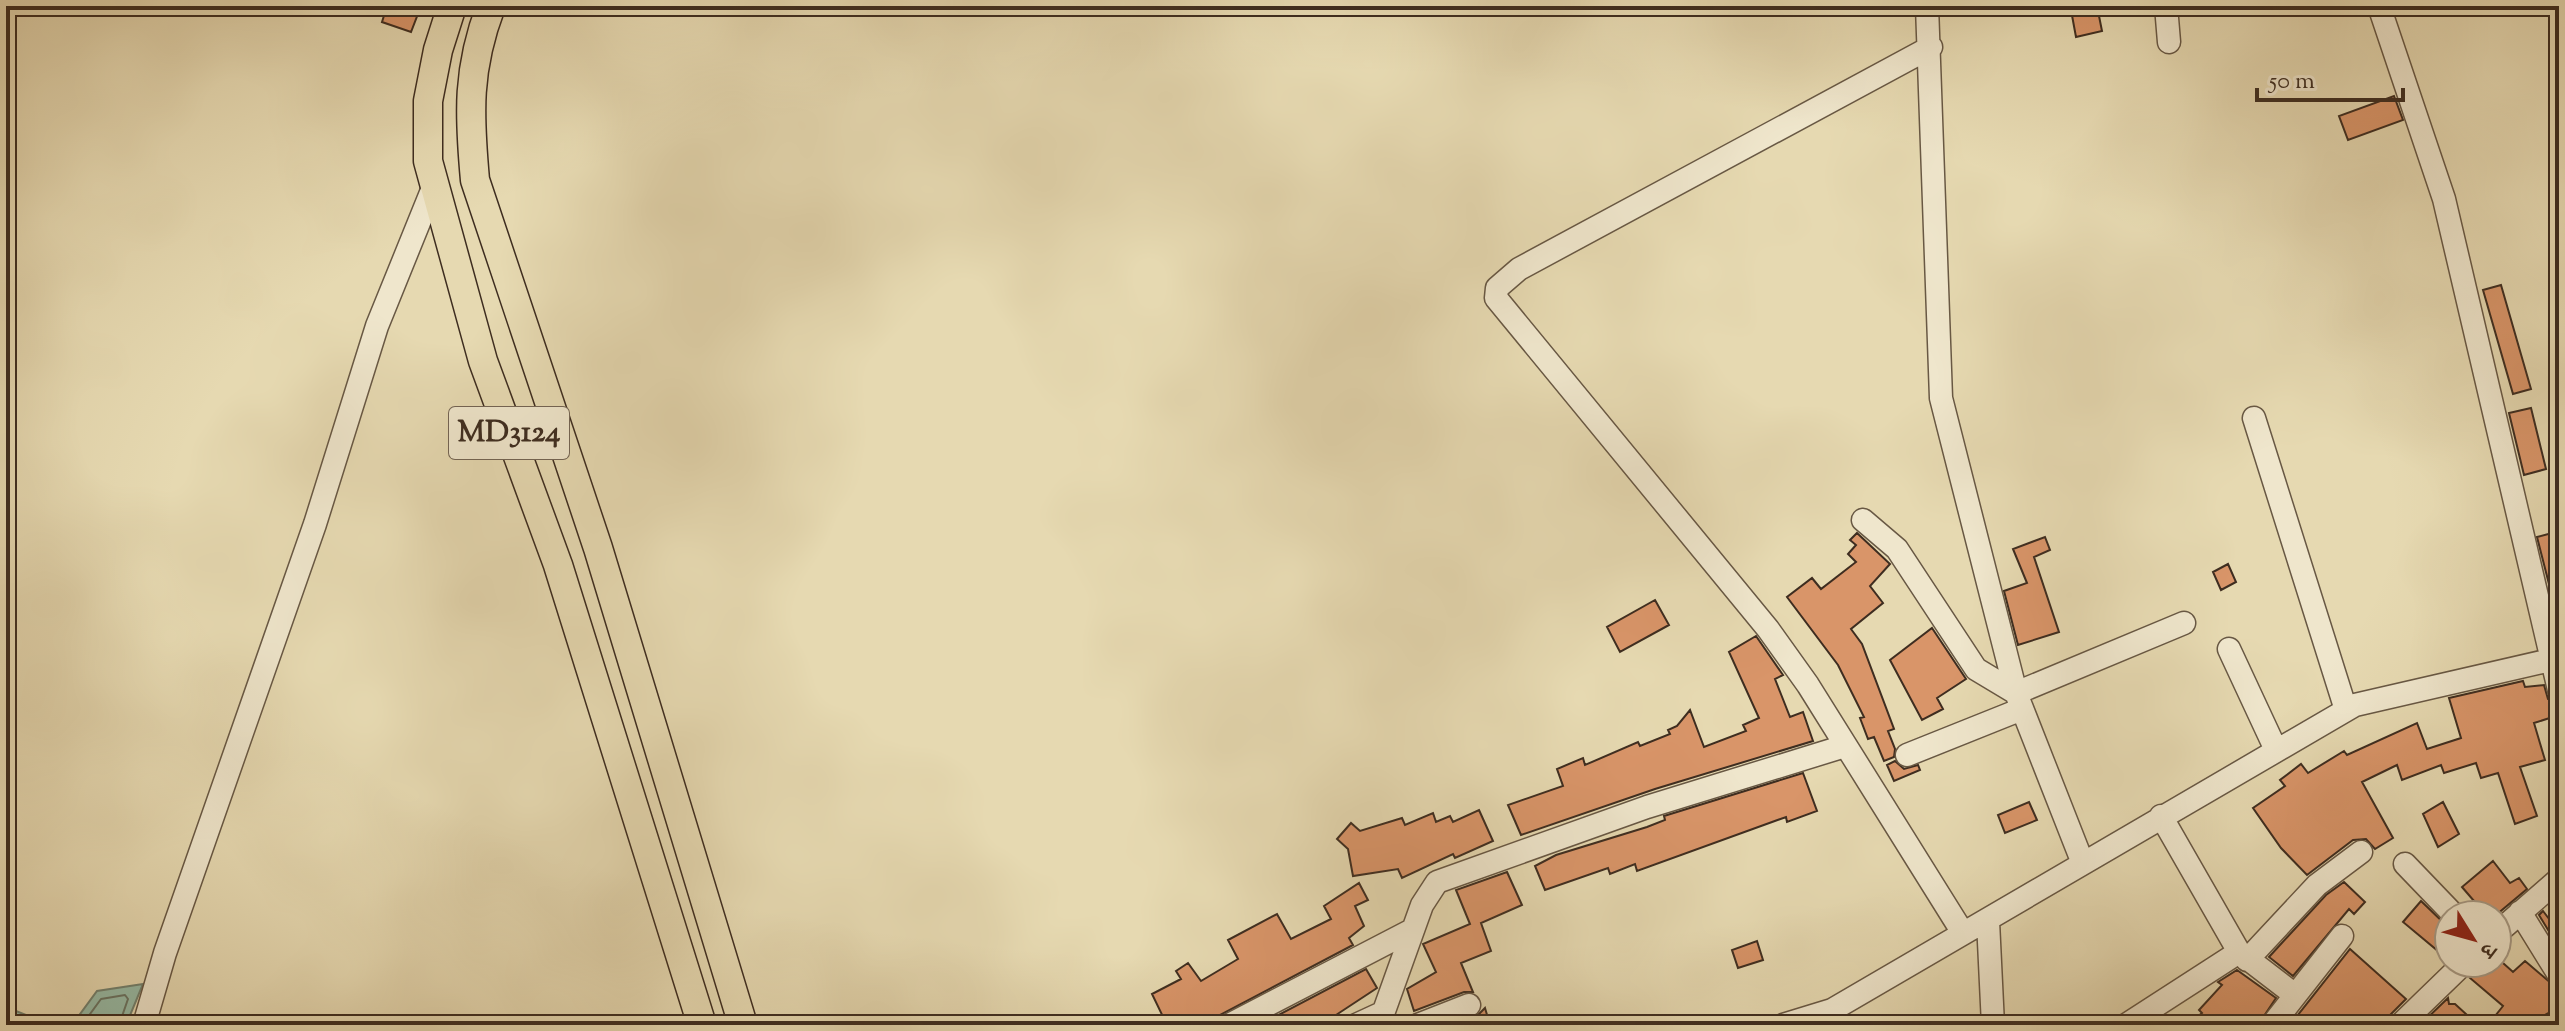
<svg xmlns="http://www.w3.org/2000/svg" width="2565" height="1031" font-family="'Sorts Mill Goudy','Noto Serif Devanagari',serif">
<rect width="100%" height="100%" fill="#e6d9b1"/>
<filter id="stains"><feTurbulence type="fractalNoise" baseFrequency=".0025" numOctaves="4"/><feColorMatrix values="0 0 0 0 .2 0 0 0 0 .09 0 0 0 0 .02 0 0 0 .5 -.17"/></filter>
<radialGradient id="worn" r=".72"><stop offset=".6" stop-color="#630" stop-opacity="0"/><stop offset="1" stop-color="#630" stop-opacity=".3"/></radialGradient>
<path fill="#97bba6" stroke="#738270" stroke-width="2" d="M143,984L126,1025H72L97,991Z
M6,1007L51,1025H6Z"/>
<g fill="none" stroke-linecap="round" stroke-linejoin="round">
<path stroke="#6a7463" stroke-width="2" d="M82,1025L101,999L125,995L128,999L119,1025"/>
</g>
<path fill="#d99569" stroke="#3e2d20" stroke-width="2" d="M387,6H421L411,32L382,22Z
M2097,6L2102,31L2076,37L2071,10Z
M2394,96L2403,120L2348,140L2339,116Z
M2501,285L2531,389L2513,394L2483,290Z
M2531,408L2546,469L2524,475L2509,413Z
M1857,533L1890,564L1870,586L1883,603L1851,629L1862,644L1894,729L1888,731L1895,749L1894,757L1884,761L1874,737L1868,739L1860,718L1864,717L1838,665L1787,597L1812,578L1821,589L1856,562L1848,554L1856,545L1850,540Z
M2552,533L2559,560V582L2549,584L2537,537Z
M2045,537L2050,550L2034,557L2059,632L2018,645L2004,591L2027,583L2013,549Z
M2228,564L2236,582L2221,590L2213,572Z
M1655,600L1669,625L1620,652L1607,627Z
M1932,628L1966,679L1937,698L1943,709L1922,720L1890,660Z
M1756,636L1783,675L1775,679L1790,717L1803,712L1813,741L1655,789L1521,835L1508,805L1563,786L1557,769L1583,758L1585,765L1638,742L1640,746L1670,734L1668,730L1677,726L1690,710L1704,747L1746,731L1743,725L1759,718L1729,652Z
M2523,681L2525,687L2544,685L2548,699L2559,704V715L2534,723L2545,760L2520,767L2537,816L2515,824L2498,773L2481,778L2476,763L2444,773L2441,765L2402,780L2397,765L2362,782L2393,838L2375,849L2366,839L2353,840L2307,875L2281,848L2253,808L2285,786L2280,780L2301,764L2308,773L2344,751L2347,755L2417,723L2427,749L2461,738L2449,698Z
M1895,761L1904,769L1918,765L1920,770L1894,781L1887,765Z
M1803,773L1817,811L1787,822L1786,817L1637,871L1635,864L1610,874L1608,868L1545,890L1535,866L1556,855L1647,827L1665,820L1664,816Z
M2029,802L2037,820L2005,833L1998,815Z
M2443,802L2459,834L2438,847L2423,814Z
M1479,810L1493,841L1455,858L1453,854L1402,878L1398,869L1353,876L1348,849L1337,839L1351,823L1360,831L1402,818L1405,825L1433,813L1436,822L1450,816L1453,822Z
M2493,861L2510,883L2519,878L2527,889L2496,915H2486L2462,887Z
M1507,872L1522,905L1481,923L1491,951L1461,963L1473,992H1464L1414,1011L1407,989L1436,972L1423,944L1470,924L1456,890Z
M2344,882L2365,902L2354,914L2349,909L2293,976L2269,957L2326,895Z
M1359,883L1368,900L1355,906L1364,926L1349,938L1353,945L1201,1025H1167L1152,994L1181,979L1176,971L1188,963L1201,981L1238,959L1228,940L1277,914L1291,939L1331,919L1324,906Z
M2421,901L2449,928V939L2438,951L2403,922Z
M2543,911L2559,932V948L2539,915Z
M1757,941L1763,960L1738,968L1732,950Z
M2350,949L2406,999L2390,1015L2386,1025H2290Z
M2525,961L2559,990V1007L2545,1015L2541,1025H2488L2503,1006L2470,978L2483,963H2503L2513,972Z
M1366,969L1377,988L1336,1015L1341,1025H1272L1269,1020Z
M2237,970L2276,998L2258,1025H2188L2202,1013L2199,1010L2222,985L2218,982Z
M2448,998L2449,1004H2455L2478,1025H2420Z
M1485,1008L1490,1025H1456L1475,1018Z"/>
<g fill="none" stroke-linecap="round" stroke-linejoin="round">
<defs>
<path id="minor" d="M1927,6L1941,398L2016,693L2082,861
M2166,6L2169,42
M2379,6L2444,199L2559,690
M1931,47L1519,269L1497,288L1496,298L1768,629L1808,685L1963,933
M2254,418L2346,710
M1863,520L1897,549L1976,669L2016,693L2184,623
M2229,649L2276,750
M1907,755L2022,709
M2161,816L2239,952L2295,995
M2405,864L2454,915
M2520,912L2559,975
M1988,921L1993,1025
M2497,933L2559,879
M2247,960L2317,885L2361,852
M144,1025L165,953L315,524L377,326L435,183
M1229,1025L1412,930
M1356,1025L1382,1013
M1379,1025L1422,905L1437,882L1647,807L1845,746
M1418,1025L1469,1005
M1783,1025L1832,1010L2355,705L2559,658
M2126,1025L2239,952
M2272,1025L2342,936
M2400,1025L2464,963
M2555,1025L2559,1021"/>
<path id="major" d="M452,6L438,50L428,101V161L483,361L558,565L702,1025
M491,6C467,69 469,114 475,180L598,548L743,1025"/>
</defs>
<use href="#minor" stroke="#685844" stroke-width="25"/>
<use href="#major" stroke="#3e2d20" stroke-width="31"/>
<use href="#minor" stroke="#efe6cc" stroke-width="22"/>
<use href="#major" stroke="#e6d9b1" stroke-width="28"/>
</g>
<g text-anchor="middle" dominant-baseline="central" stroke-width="6" stroke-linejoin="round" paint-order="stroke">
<rect fill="#efe6cc" stroke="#736454" stroke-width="2" x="449" y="407" width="120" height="52" rx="6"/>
<g font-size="30" font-weight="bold" fill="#3e2d20">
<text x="509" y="433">MD3124</text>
</g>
</g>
<rect width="2565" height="1031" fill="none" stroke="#e6d9b1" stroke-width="32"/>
<rect x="8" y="8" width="2549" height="1015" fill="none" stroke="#3e2d20" stroke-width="4"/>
<rect x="16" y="16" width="2533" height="999" fill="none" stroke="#3e2d20" stroke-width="2"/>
<g transform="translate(2473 939) rotate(127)"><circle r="38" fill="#efe6cc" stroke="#a89c87" stroke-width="2"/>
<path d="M0-6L14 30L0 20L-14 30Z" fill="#8f2418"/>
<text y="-12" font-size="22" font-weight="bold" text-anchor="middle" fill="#3e2d20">उ</text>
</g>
<path d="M2257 88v12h146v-12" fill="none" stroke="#3e2d20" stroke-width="4"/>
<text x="2269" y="88" font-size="24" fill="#3e2d20" stroke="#efe6cc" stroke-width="6" paint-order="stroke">50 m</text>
<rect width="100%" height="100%" filter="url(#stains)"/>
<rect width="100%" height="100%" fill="url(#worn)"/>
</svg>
